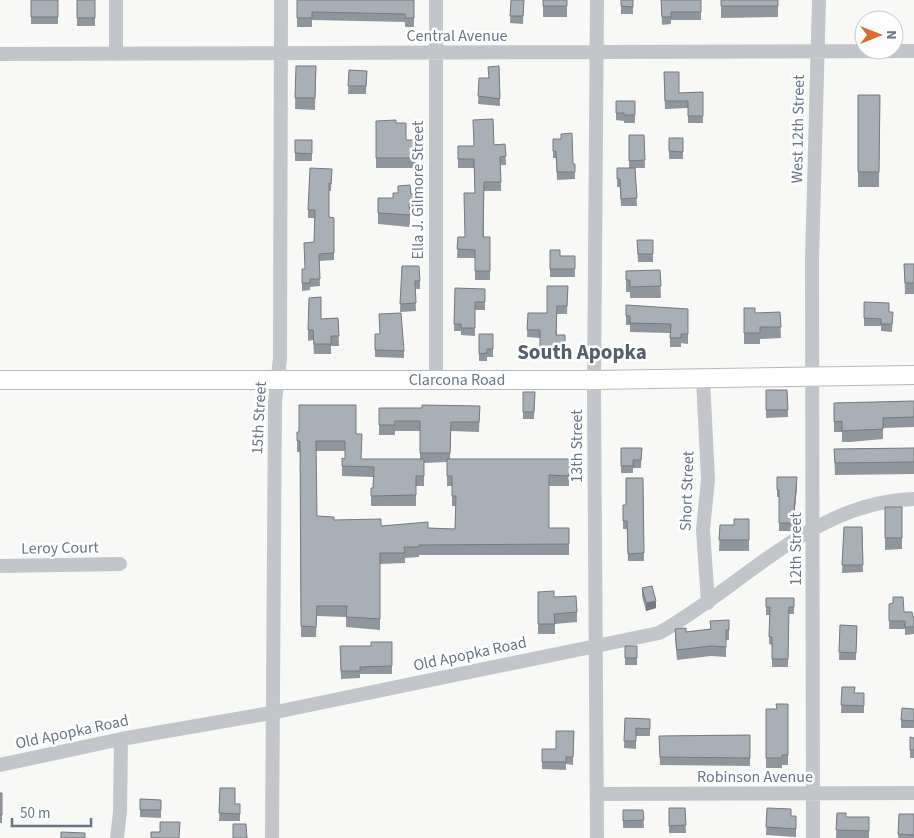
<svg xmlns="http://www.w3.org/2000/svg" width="914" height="838" font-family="'Source Sans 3',sans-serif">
<rect width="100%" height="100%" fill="#f8f9f6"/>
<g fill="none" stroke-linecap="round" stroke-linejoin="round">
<defs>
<path id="major" d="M0,380H594L914,375"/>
</defs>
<use href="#major" stroke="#b5b9bd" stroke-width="20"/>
<path stroke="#c2c5c9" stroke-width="14" d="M597,0L594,390L597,838
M0,54L914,51
M116,54V0
M703,379L708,479L703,530L708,603
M436,380V0
M0,566L120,564
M0,765L121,739L271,713L659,633C742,587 814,501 914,499
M597,794L914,793
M117,838L120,812L121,739
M272,838L275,402L280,358L281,0
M813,838L812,260L819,0"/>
<use href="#major" stroke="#fff" stroke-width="18"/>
</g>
<path fill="#90969d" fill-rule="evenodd" d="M31,0H58V24H31Z
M77,0H95V26H77Z
M297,0H414V27H405V22L312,20V27H297Z
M511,0H524L523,24L510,23Z
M543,0H567V17H543Z
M621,0H633V14H621Z
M661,0H701V20H671V24L662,25Z
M721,0H778V17L721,18Z
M296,66H316L315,110L295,109Z
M499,66L500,106L478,104L479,78H488Z
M349,70L367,71L366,94H348Z
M664,72L679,93L703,92V123H688V108L665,109Z
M880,95L879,187H858V172Z
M616,101H635V123H624V121L616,120Z
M376,121L396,123L406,140H417L416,168H376Z
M629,135H644L645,168H635L637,206H621L620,187H617V168H629Z
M669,138H683V159H669Z
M553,139L573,164H575V179L557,180L556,158H553Z
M295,140H312V161H295Z
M505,144L506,165H501V191H484V237H490V280H475V258H457L458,237H465L475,193L474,168H458V146H474Z
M332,169L331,191H329V217L334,218V260L319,261L320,286L310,287V290L302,291V269H305L314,242L315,218H308V210Z
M411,194H415V215H410V227L378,224V198H393Z
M637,240H653V262H638Z
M550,250L560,256H575V277H550Z
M904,264H914V294H905Z
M402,266L420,281V289H415L416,311L400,312Z
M660,270L661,298H630V292H626V271Z
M568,286L567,314H557V335H565V358H540V338L527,337L528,313H547Z
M455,288L485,289V310H475V336L461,335V331H454Z
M864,302L889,312H893L892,332L881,331V326H864Z
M626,305L688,309V344L681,343V347H670V333L630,332V325H626Z
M744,308L755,313L780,312L781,338L760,339V344H744Z
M338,318L339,346H331V354H314L313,340L308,341V330L321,319Z
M375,334H380L404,351V358L375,357Z
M479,334H493V357H487V361H479Z
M766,390H787L788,417L766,418Z
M523,392H535L534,419H523Z
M914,401V427L883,428V439L850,442H842V432H834V403Z
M480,406L479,432L451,431L450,459H570L569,486H549V528H569V555H419V557L405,558V563L380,564V630L346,627V617L317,616L316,637H301L300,452H297V432L356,434L361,459H420V431H395V435H379V408H422ZM316,451H345V459L342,458V476L374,477L373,488H371V506H416V486H424V463L447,462V486H452V506H456L455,529L381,526L334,520L317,516Z
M621,448H642L641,468H633V473H621Z
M914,448V474L835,475L834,449Z
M777,477L797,485L793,531H779V497H777Z
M643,478L644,561H628L627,529H623V513L626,505Z
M885,507H902V549L885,550Z
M749,519V551H719L720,525H734Z
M844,527H862L863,572L842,573Z
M642,588L656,608L646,611L642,596Z
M538,592L577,612V622L555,624V634H538Z
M766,598H794V614H789L788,667H772V645L769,644L770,615H766Z
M889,604L904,612L913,617H914V634L905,635V629H889Z
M729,620V640H726V657L711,656L677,660L675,639V629L686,632L710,629Z
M840,625L857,626L856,660H839Z
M392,642V674H360V678L341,679L340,646H371Z
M625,646H637V665H625Z
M842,687L854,693H864V713H841Z
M788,704V765H782V768H766V709H776Z
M914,709V728H901V720Z
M625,718L650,719V736H636V749L624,748Z
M574,731L573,765L566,764V770L542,769V749H556Z
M750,735V766L660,765L659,736Z
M910,737L914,738V758H910Z
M220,788L235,804H240V821H219Z
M0,793H2V823H0Z
M140,799L161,800V818L140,817Z
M669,808H685L686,833H669Z
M767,808L791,816H796V837L766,835Z
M623,810H643L644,828H623Z
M837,813L846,817H869V838H836Z
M899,814H914V838H898Z"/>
<path fill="#767a7f" d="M797,477V485L793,531V523Z
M656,601V608L646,611V603Z"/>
<path fill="#a8afb6" stroke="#767a7f" d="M31,0H58V17H31Z
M77,0H95V18H77Z
M297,0H414V18H405V14L312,12V18H297Z
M511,0H524L523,16H510Z
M543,0H567V6H543Z
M621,0H633V7L621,6Z
M661,0H701V12H671V17H662Z
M721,0H778V6H721Z
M296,66H316L315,98H295Z
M499,66L500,99L478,96L479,78H489L488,67Z
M349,70L367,71L366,86H348Z
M664,72H679V93L703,92V116H688V101H665Z
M858,95H880L879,172H858Z
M616,101H635V115H624V113H616Z
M493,119L494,145L505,144L506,156L500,157L501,182H484L483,237H490V271H475V250L457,249L458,237H465L464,193H475L474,159H458V146H474L473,120Z
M396,120V123H406V140H417L416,158H376V121Z
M572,133L573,164H575V172H557L556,151H553V139H561V134Z
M629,135H644L645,160L629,161Z
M669,138H683V152L669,151Z
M295,140H312V154L295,153Z
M310,168L332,169L331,184L329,183V217L334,218V253L319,254L320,279H310V283H302V269H305L304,243L314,242L315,210H308Z
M617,168H635L637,198L621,199L620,179H617Z
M410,185L411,194H415V204H409L410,215L378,213V198H393V193H398V186Z
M637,240H653V254H638Z
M550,250H560V256H575V269H550Z
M904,264H914V283H905Z
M402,266H419L420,281H415L416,303L400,304Z
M660,270L661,286L630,287V280H626V271Z
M547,286H568L567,306H557L556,335H565V351H540V330H527L528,313H547Z
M455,288L485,289V302H475V328H461V324H454Z
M321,297V319L338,318L339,336H331V344H314L313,330H308L309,298Z
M864,302L889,303V312H893L892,324H881V319L864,318Z
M626,305L688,309V334H681V338H670L671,324L630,323V316H626Z
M744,308H755V313L780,312L781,327H760V333H744Z
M401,313L404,351L375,350V334H380L379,314Z
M479,334H493V349H487V353L479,354Z
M766,390H787L788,410H766Z
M523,392H535L534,412H523Z
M914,401V417L883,418V429L842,431V421L834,422V403Z
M299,405H356V434H362L361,459H424V476H416V495L371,496V488H373L374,467L342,466V458L345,459V441H316L317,516L334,517V520L381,519V526L428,522V528L455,529L456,496H452V476H447V459H570L569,476L549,475V528H569V544L419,545V547H404L405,553H380V619L346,617L347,606H317L316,627L301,626L300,441H297V432H299Z
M422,405L480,406L479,422H451L450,453H420V421H395V425H379V408H422Z
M621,448H642L641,460H633V466H621Z
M914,448V462L835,463L834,449Z
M777,477H797L793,523H779V490H777Z
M626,478H643L644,553L628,554L627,521H623V505H626Z
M885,507H902V538H885Z
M734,519H749V540H719L720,525H734Z
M844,527H862L863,565H842Z
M652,586L656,601L646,603L642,588Z
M554,591V597L576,596L577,612L554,614L555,624H538V592Z
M893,597H903L904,612H912L913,617H914V627H905V621H889V604L893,603Z
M766,598H794V607H789L788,659H772V637H769L770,607H766Z
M729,620V630H726V647L711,646L677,650L675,629L686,628V632L711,629L710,621Z
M840,625L857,626L856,653L839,652Z
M371,642H392V666L360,667V671H341L340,646H371Z
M625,646H637V658H625Z
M842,687H855L854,693H864V706L841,705Z
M776,704H788V755H782V758H766V709H777Z
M902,708L914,709V721L901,720Z
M625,718L650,719V729L636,728V741H624Z
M556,731H574L573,757H566V762H542V749H556Z
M750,735V758L660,757L659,736Z
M910,737L914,738V750H910Z
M220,788H235V804H240V814L219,813Z
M0,793H2V815H0Z
M140,799L161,800V810H140Z
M669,808H685L686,825L669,826Z
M767,808L791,809V816H796V829L766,827Z
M623,810H643L644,820L623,821Z
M837,813H846V817H869V831L836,830Z
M899,814H914V835L898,834Z
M160,822H180L179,838H151V832H160Z
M233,824H246L247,838H233Z
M61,832L85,833V838H61Z"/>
<g text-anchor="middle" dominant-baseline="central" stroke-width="5" stroke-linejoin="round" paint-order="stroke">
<g font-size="16" fill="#697686" stroke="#fff">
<text x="457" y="36">Central Avenue</text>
<text transform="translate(798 129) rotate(-89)">West 12th Street</text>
<text transform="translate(418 190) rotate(-90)">Ella J. Gilmore Street</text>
<text x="457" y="380">Clarcona Road</text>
<text transform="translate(259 418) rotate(-87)">15th Street</text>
<text transform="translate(577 446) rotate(-90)">13th Street</text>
<text transform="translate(687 491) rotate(-88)">Short Street</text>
<text transform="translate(60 548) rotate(-1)">Leroy Court</text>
<text transform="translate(796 549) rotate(-90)">12th Street</text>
<text transform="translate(470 654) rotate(-12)">Old Apopka Road</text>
<text transform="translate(72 732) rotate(-12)">Old Apopka Road</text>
<text x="755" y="777">Robinson Avenue</text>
</g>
<g font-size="21" font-weight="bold" fill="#56606b" stroke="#fff">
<text x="582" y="352">South Apopka</text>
</g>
</g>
<g transform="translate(879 35) rotate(90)"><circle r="24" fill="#ffffff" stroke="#c3c8cf"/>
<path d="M0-4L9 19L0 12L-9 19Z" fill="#dd6a32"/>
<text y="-8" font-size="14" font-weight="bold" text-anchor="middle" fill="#697686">N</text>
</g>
<path d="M12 818v8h79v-8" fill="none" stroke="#697686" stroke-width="2.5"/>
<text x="20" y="818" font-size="15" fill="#697686" stroke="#ffffff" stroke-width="4" paint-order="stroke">50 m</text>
</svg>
